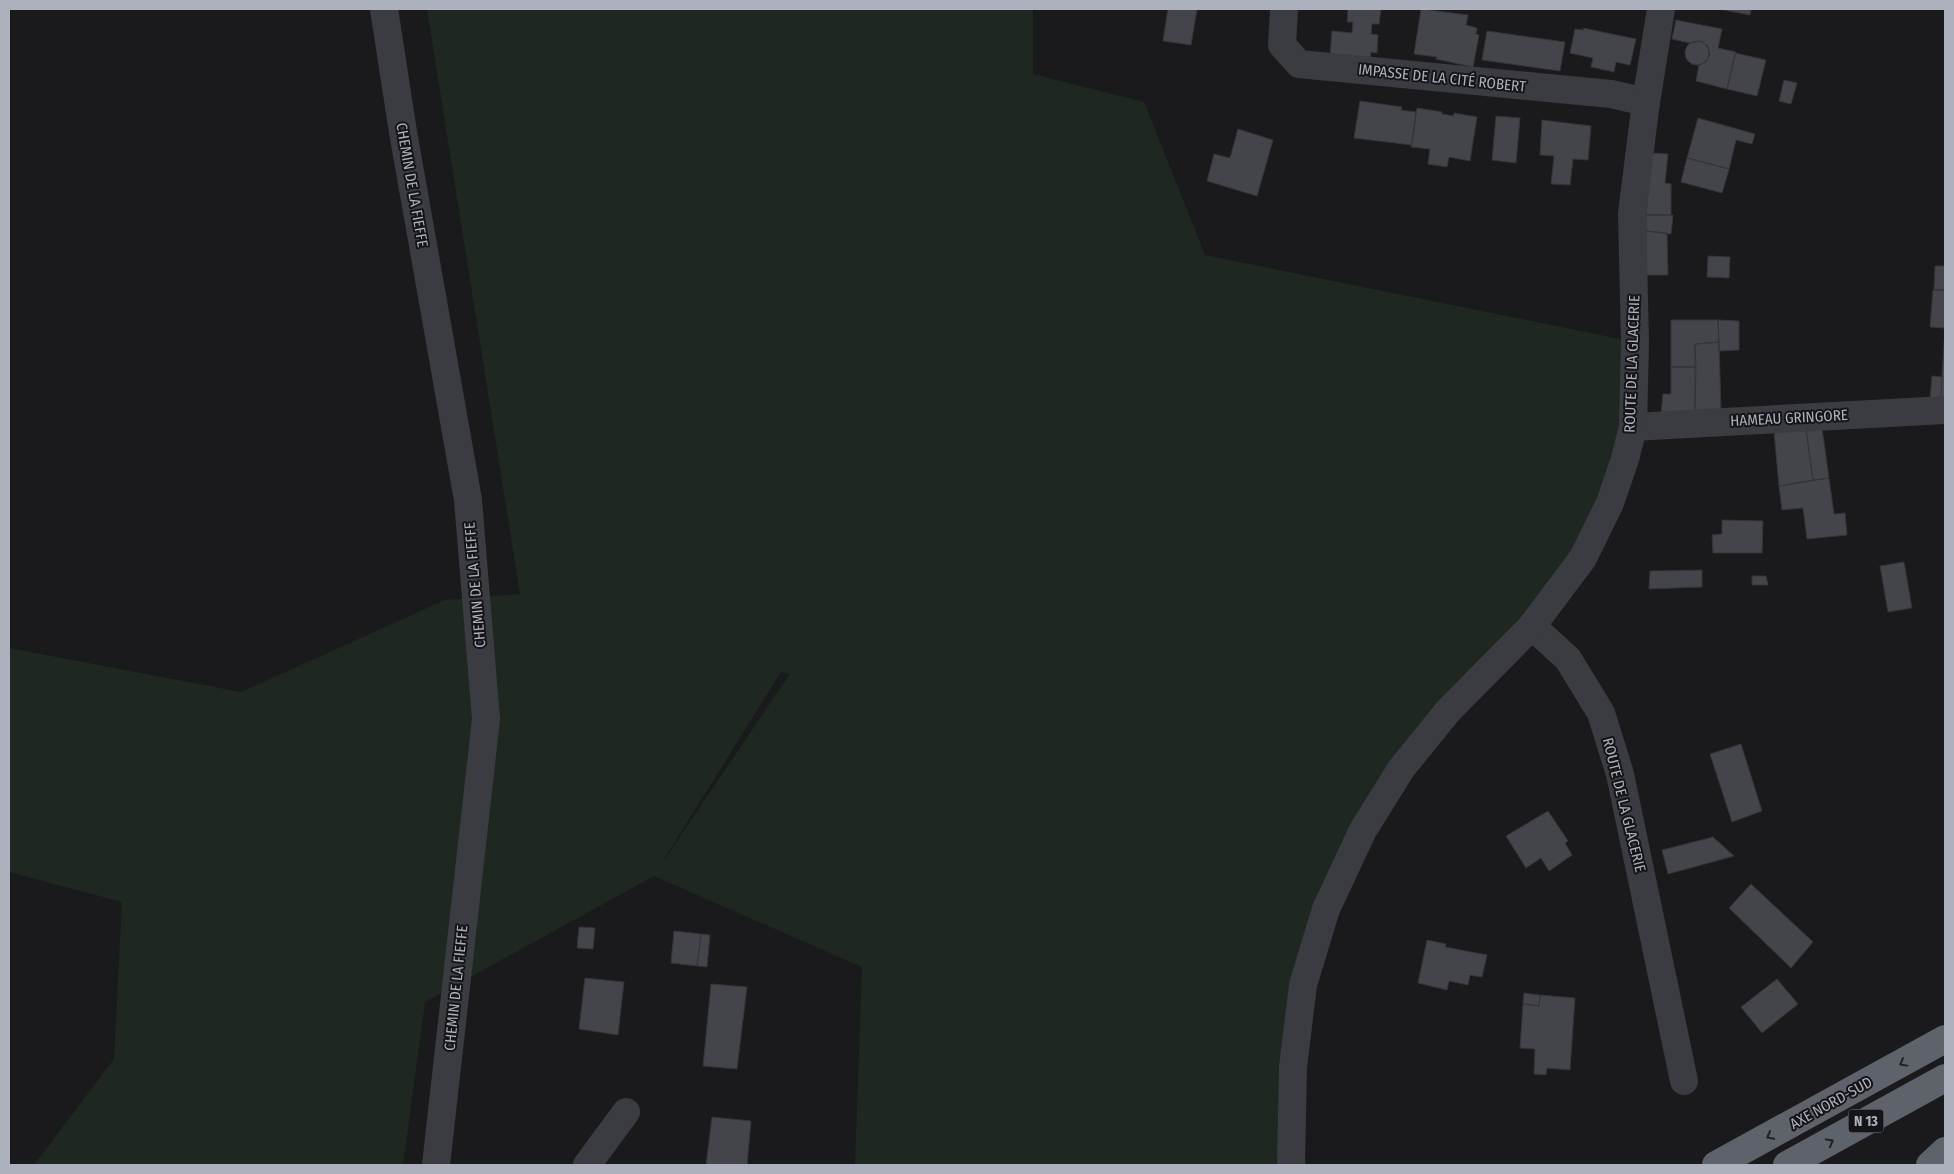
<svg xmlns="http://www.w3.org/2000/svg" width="1954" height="1174" font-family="'Fira Sans Condensed',sans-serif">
<rect width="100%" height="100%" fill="#1a1a1d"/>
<path fill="#1f2820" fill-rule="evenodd" d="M427,9H1033V74L1144,102L1205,255L1635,342L1633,427L1583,558L1448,711L1326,909L1291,1165H855L862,967L654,876L425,1002L403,1165H34L114,1059L122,902L9,872V648L241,692L445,600L520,594ZM781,672L790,674L664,860V859Z"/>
<path fill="#44454a" stroke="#343439" d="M1168,9H1197L1191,45L1163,41Z
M1348,9H1381L1379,24H1372L1371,34L1378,35L1377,53L1371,52L1370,59L1330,56L1332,31L1352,33L1353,22H1347Z
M1421,9L1468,15L1466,25L1477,28L1476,34L1479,35L1473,67L1436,59L1437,57L1414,54Z
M1718,9H1748L1751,11L1750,15Z
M1676,20L1722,29L1718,48L1736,52L1727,89L1696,81L1699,65L1706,62L1710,55L1708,46L1701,41L1690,43L1672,39Z
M1583,28L1636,39L1630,65L1616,62L1614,72L1591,67L1593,58L1570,53L1575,29L1584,30Z
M1487,31L1565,42L1560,71L1482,60Z
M1685 53a12 12 0 1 1 24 0a12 12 0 1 1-24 0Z
M1735,53L1766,60L1757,96L1727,89Z
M1784,80L1797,83L1791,104L1779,101Z
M1360,101L1402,107L1401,110L1416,112L1412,145L1354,138Z
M1417,108L1442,112V114L1454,116V113L1477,117L1470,161L1449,157L1447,167L1428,164L1430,149L1411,147Z
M1496,116L1520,118L1516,163L1492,160Z
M1698,118L1755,134L1752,144L1736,140L1729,169L1687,158Z
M1542,120L1591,126L1588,160L1573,159L1570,185L1551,184L1554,156L1540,155Z
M1238,129L1273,140L1257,196L1207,181L1214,154L1230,158Z
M1652,153L1668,154L1665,183L1671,184V215H1646Z
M1687,158L1729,169L1722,193L1681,182Z
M1646,215H1673L1671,234L1646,231Z
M1646,231L1667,233L1668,275H1646Z
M1708,256L1730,257L1729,278L1707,277Z
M1935,266H1945V290H1934Z
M1933,290H1945V328L1930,327Z
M1671,320H1718L1719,342L1695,344L1696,367H1671Z
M1718,320L1739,321V350L1719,351Z
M1945,328V398H1941L1942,377Z
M1719,342L1721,410L1695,412V344Z
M1671,367H1696L1695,412L1661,413L1663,394H1671Z
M1932,376L1942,377L1941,398L1930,399Z
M1822,428L1829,478L1813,480L1806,429Z
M1806,429L1813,480L1779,486L1774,432Z
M1829,478L1834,514L1845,513L1847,535L1807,539L1803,508L1782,510L1779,486Z
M1722,520L1763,521L1762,553H1713L1712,535L1722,534Z
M1904,562L1912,608L1888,612L1880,566Z
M1702,570V587L1649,589L1650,571Z
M1752,576H1766L1768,585H1752Z
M1741,744L1762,811L1732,822L1710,754Z
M1548,811L1568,841L1565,843L1572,855L1549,871L1541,858L1526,868L1506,836Z
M1713,837L1734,856L1668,874L1662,850Z
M1751,884L1813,942L1791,968L1729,908Z
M579,927L595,928L593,949L577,948Z
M674,931L701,934L697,966L671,963Z
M701,934L710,935L707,967L697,966Z
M1427,940L1446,944L1445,947L1487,955L1482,977L1470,975L1468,985L1449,981L1447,990L1418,983Z
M585,978L624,982L618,1035L579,1029Z
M1777,979L1798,1004L1762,1033L1741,1007Z
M711,984L747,987L737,1069L703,1066Z
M1524,993L1540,995L1539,1006L1523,1004Z
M1540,995L1575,998L1570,1070L1547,1068L1546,1075L1534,1074L1535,1049L1520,1048L1523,1004L1539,1006Z
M712,1117L751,1121L747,1165H706Z"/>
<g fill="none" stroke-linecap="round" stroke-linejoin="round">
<path stroke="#3b3c42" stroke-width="28" d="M384,9L403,132L468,500L486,719L436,1165
M1284,9L1282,45L1299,64L1611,94L1646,102
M1633,427L1945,410
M1532,626L1568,659L1601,713L1620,774L1684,1081
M587,1165L626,1112"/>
<path stroke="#3b3c42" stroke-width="28" d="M1291,1165L1293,1067L1303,985L1326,909L1363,830L1401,769L1448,711L1532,626L1583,558L1610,503L1625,459L1633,427L1635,342L1632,213L1646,102L1661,9"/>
<path stroke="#5e626a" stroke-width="28" d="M1716,1165L1945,1039
M1787,1165L1945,1078
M1930,1165L1945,1151"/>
</g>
<defs><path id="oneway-chevron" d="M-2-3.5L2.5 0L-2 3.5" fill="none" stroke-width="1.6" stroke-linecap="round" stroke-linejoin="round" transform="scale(1.25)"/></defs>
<g stroke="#202124">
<use href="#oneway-chevron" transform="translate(1903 1063) rotate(151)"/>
<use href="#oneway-chevron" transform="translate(1770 1136) rotate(152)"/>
<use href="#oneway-chevron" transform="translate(1830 1142) rotate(-29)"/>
</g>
<g text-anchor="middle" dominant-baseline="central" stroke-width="4" stroke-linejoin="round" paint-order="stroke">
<rect fill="#151518" stroke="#7f828c" stroke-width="1" x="1848.5" y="1109.5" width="35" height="23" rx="4"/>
<g font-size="14" font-weight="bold" fill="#acb1bd">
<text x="1866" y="1121">N 13</text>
</g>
<g font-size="15" fill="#acb1bd" stroke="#151518">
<text transform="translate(1442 78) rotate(6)">IMPASSE DE LA CITÉ ROBERT</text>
<text transform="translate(412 185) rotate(80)">CHEMIN DE LA FIEFFE</text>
<text transform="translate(1632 364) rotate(-88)">ROUTE DE LA GLACERIE</text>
<text transform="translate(1789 418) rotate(-3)">HAMEAU GRINGORE</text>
<text transform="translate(475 585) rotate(-95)">CHEMIN DE LA FIEFFE</text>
<text transform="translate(1624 805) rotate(76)">ROUTE DE LA GLACERIE</text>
<text transform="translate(456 988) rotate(-84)">CHEMIN DE LA FIEFFE</text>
<text transform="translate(1831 1103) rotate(-29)">AXE NORD-SUD</text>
</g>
</g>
<rect width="1954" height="1174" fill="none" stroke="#acb1bd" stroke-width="20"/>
</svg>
